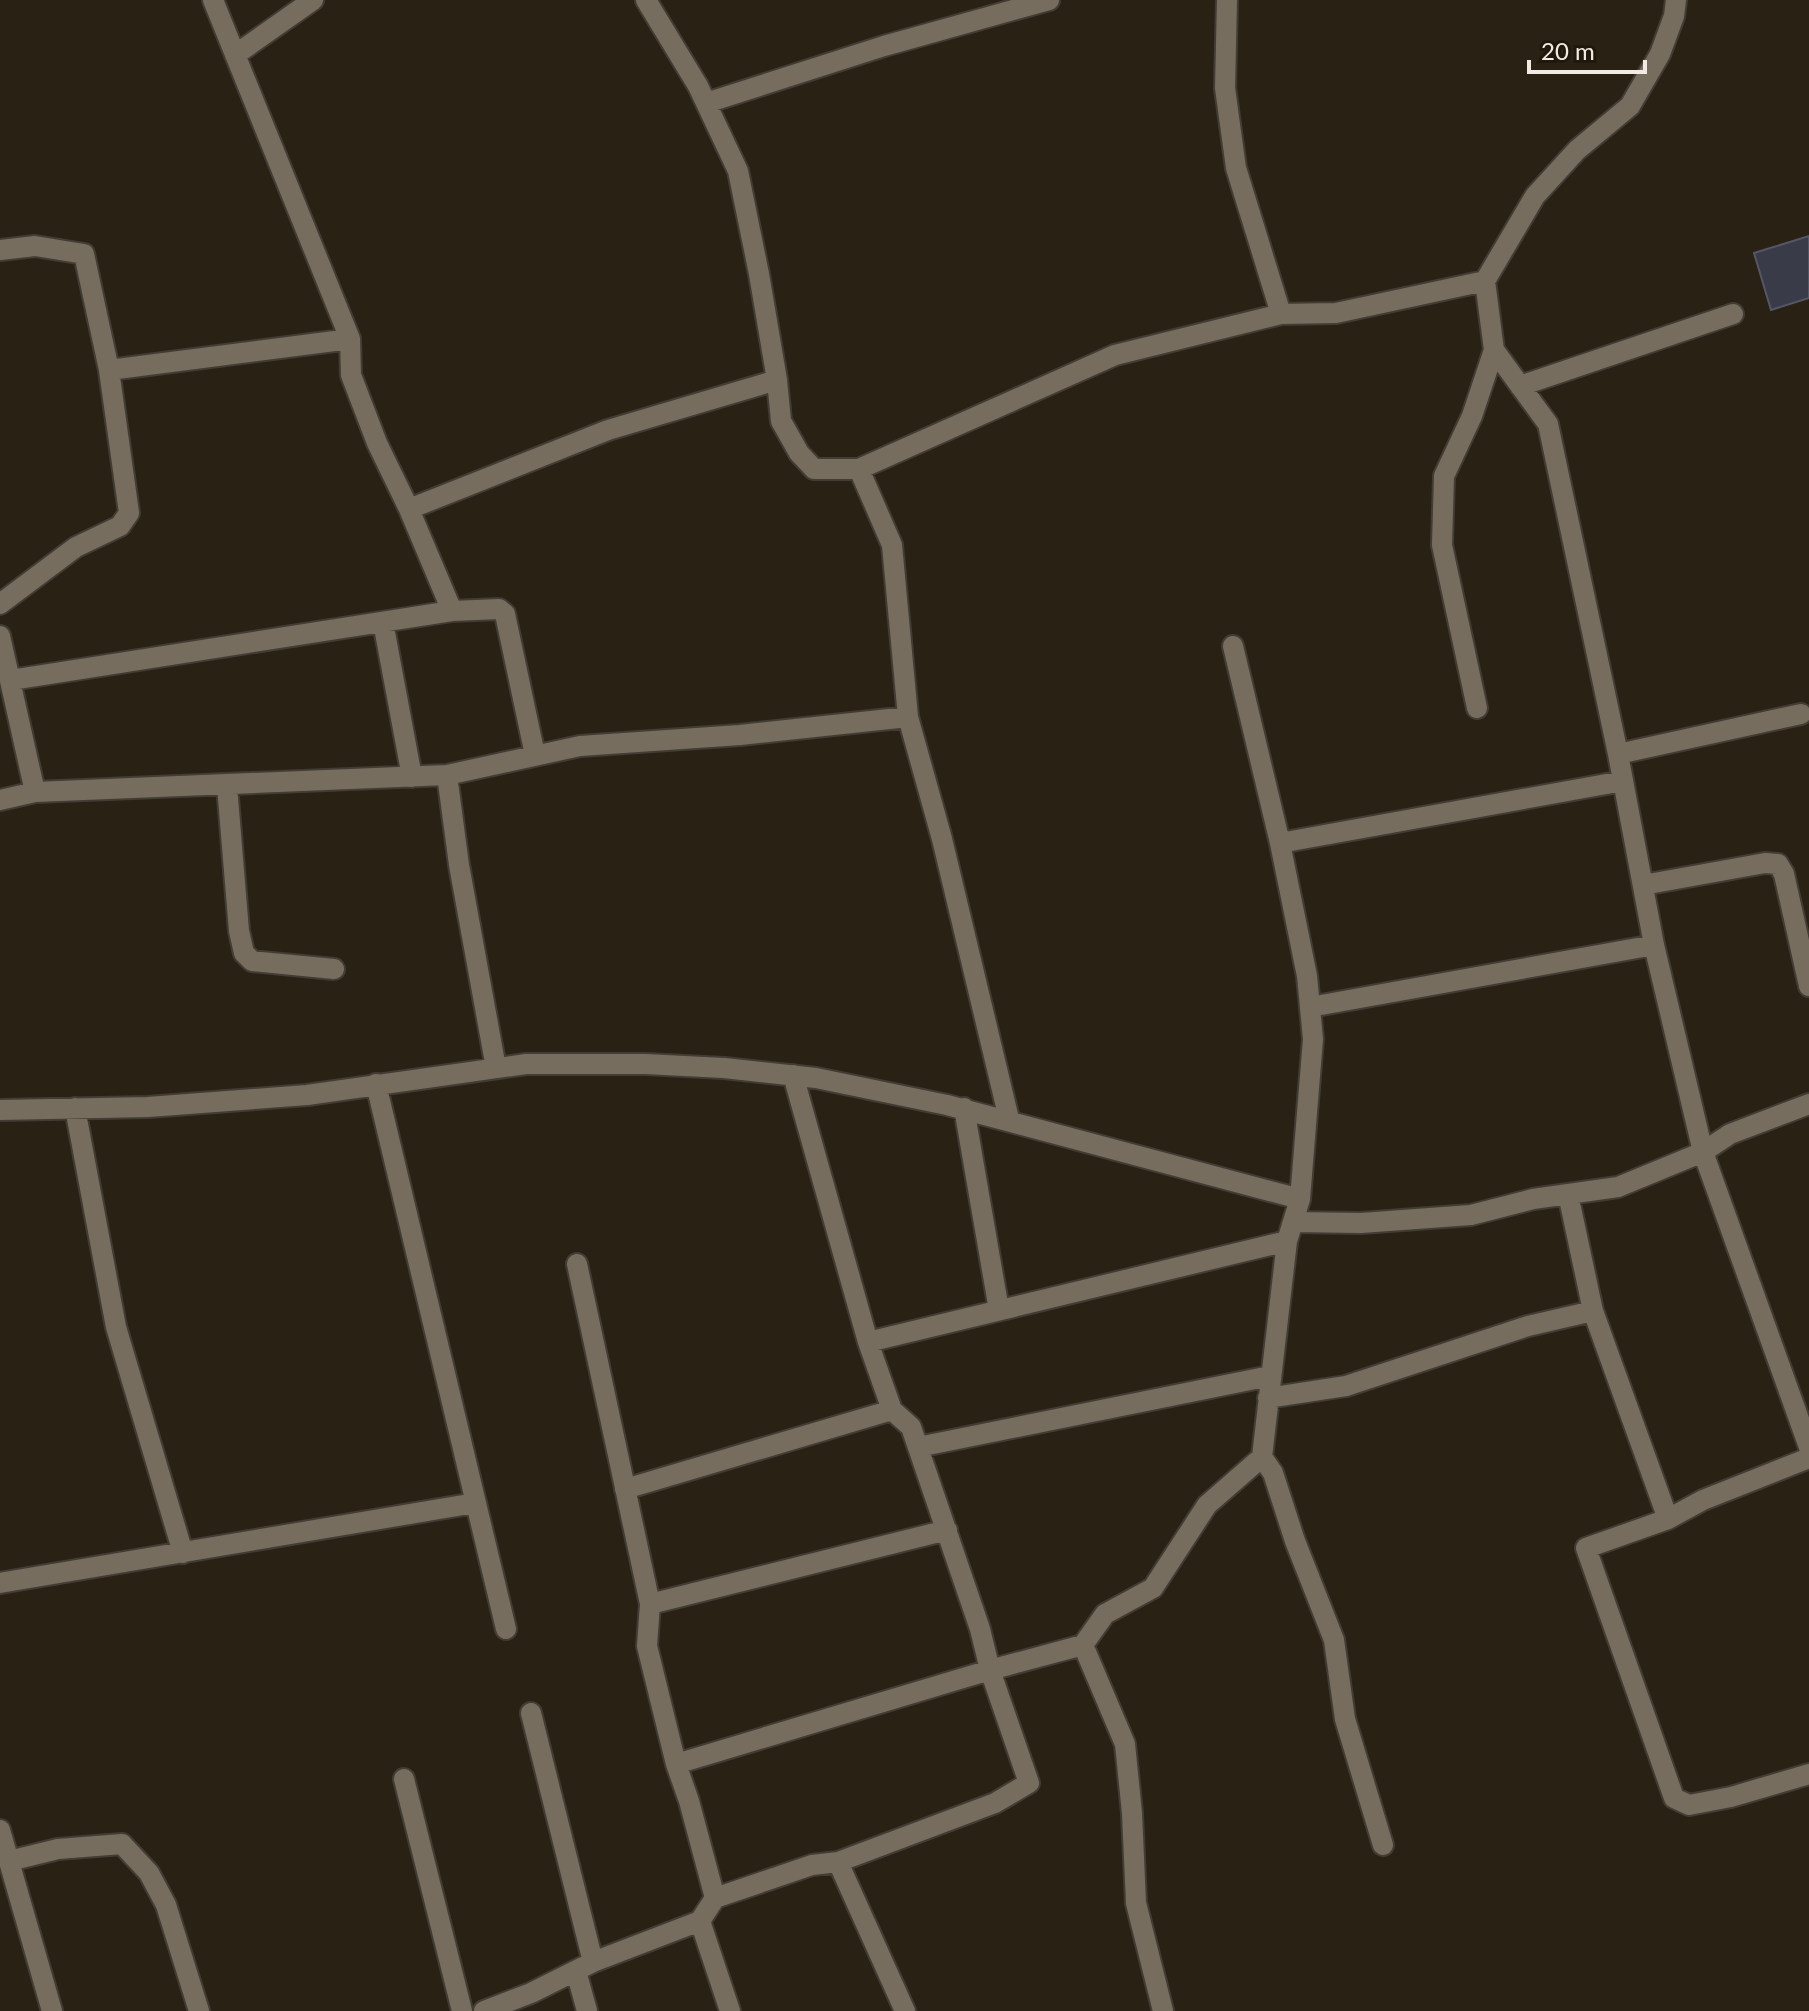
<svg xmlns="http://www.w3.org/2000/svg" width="1809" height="2011" font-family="Lato,sans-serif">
<rect width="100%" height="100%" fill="#282114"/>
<path fill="#3a3b49" stroke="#555766" stroke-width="2" d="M1809,236V298L1771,310L1754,253Z"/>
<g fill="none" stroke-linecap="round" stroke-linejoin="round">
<defs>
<path id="minor" d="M213,0L350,339L351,375L377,443L409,509L452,611
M646,0L698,86L738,171L759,274L777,380L781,421L799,453L814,469H859
M1227,0L1225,88L1236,168L1281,314
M1676,0L1674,16L1660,54L1630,106L1577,150L1535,196L1485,281L1494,350L1548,424L1618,754L1654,945L1703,1152L1809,1447
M235,55L313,0
M706,103L884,46L1049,0
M0,250L35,246L84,254L109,370L129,513L120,526L76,547L0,604
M109,370L350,339
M1520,386L1733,314
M409,509L608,430L777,380
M383,622L412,777
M0,636L35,792
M1233,646L1280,843
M11,680L452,611L499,609L505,614L535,755
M1477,708L1442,545L1444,476L1472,416L1494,350
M1618,754L1801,714
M447,775L459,865L496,1068
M227,786L239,931L244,953L252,961L334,969
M0,800L35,792L447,775L580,746L740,735L908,717
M1643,885L1765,863L1778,864L1784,874L1809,986
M1310,1007L1654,945
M376,1084L506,1629
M75,1108L116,1327L183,1553
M964,1108L999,1310
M0,1110L148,1107L307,1095L526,1064H645L724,1068L816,1078L947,1105L1300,1199
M1009,1119L942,839L908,717L892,545L859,469L1115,355L1281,314L1336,313L1485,281
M1568,1194L1593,1311
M1293,1222L1361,1223L1471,1215L1533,1199L1618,1187L1703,1152L1730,1134L1809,1104
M577,1264L650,1604L647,1646L676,1764L689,1801L715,1898
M868,1342L1287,1241
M1268,1398L1346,1386L1528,1326L1593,1311L1668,1519
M918,1447L1270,1376
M1809,1458L1703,1500L1668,1519L1586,1548L1674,1798L1689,1805L1731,1797L1809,1774
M625,1489L892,1410
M0,1583L475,1503
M650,1604L947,1530
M1083,1645L1125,1744L1132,1813L1136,1903L1163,2011
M531,1713L593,1962
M676,1764L990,1670L1083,1645L1105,1614L1153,1588L1207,1505L1262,1457
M404,1779L462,2011
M0,1830L52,2011
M1383,1845L1345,1719L1334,1640L1295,1541L1273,1473L1262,1457L1287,1241L1300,1199L1313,1039L1307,976L1280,843L1623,781
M9,1861L58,1849L122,1844L149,1873L166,1905L199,2011
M838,1862L905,2011
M700,1921L730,2011
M576,1971L587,2011
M484,2011L531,1993L593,1962L700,1921L715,1898L812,1865L838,1862L995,1803L1029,1783L990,1670L980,1629L911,1427L892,1410L868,1342L793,1075"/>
</defs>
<use href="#minor" stroke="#423c34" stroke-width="24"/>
<use href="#minor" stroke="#766d5e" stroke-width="20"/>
</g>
<path d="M1529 60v12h116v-12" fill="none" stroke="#f1ebe3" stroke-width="4"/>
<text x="1541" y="60" font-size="24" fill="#f1ebe3" stroke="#1f180b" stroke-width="6" paint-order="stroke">20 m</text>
</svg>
